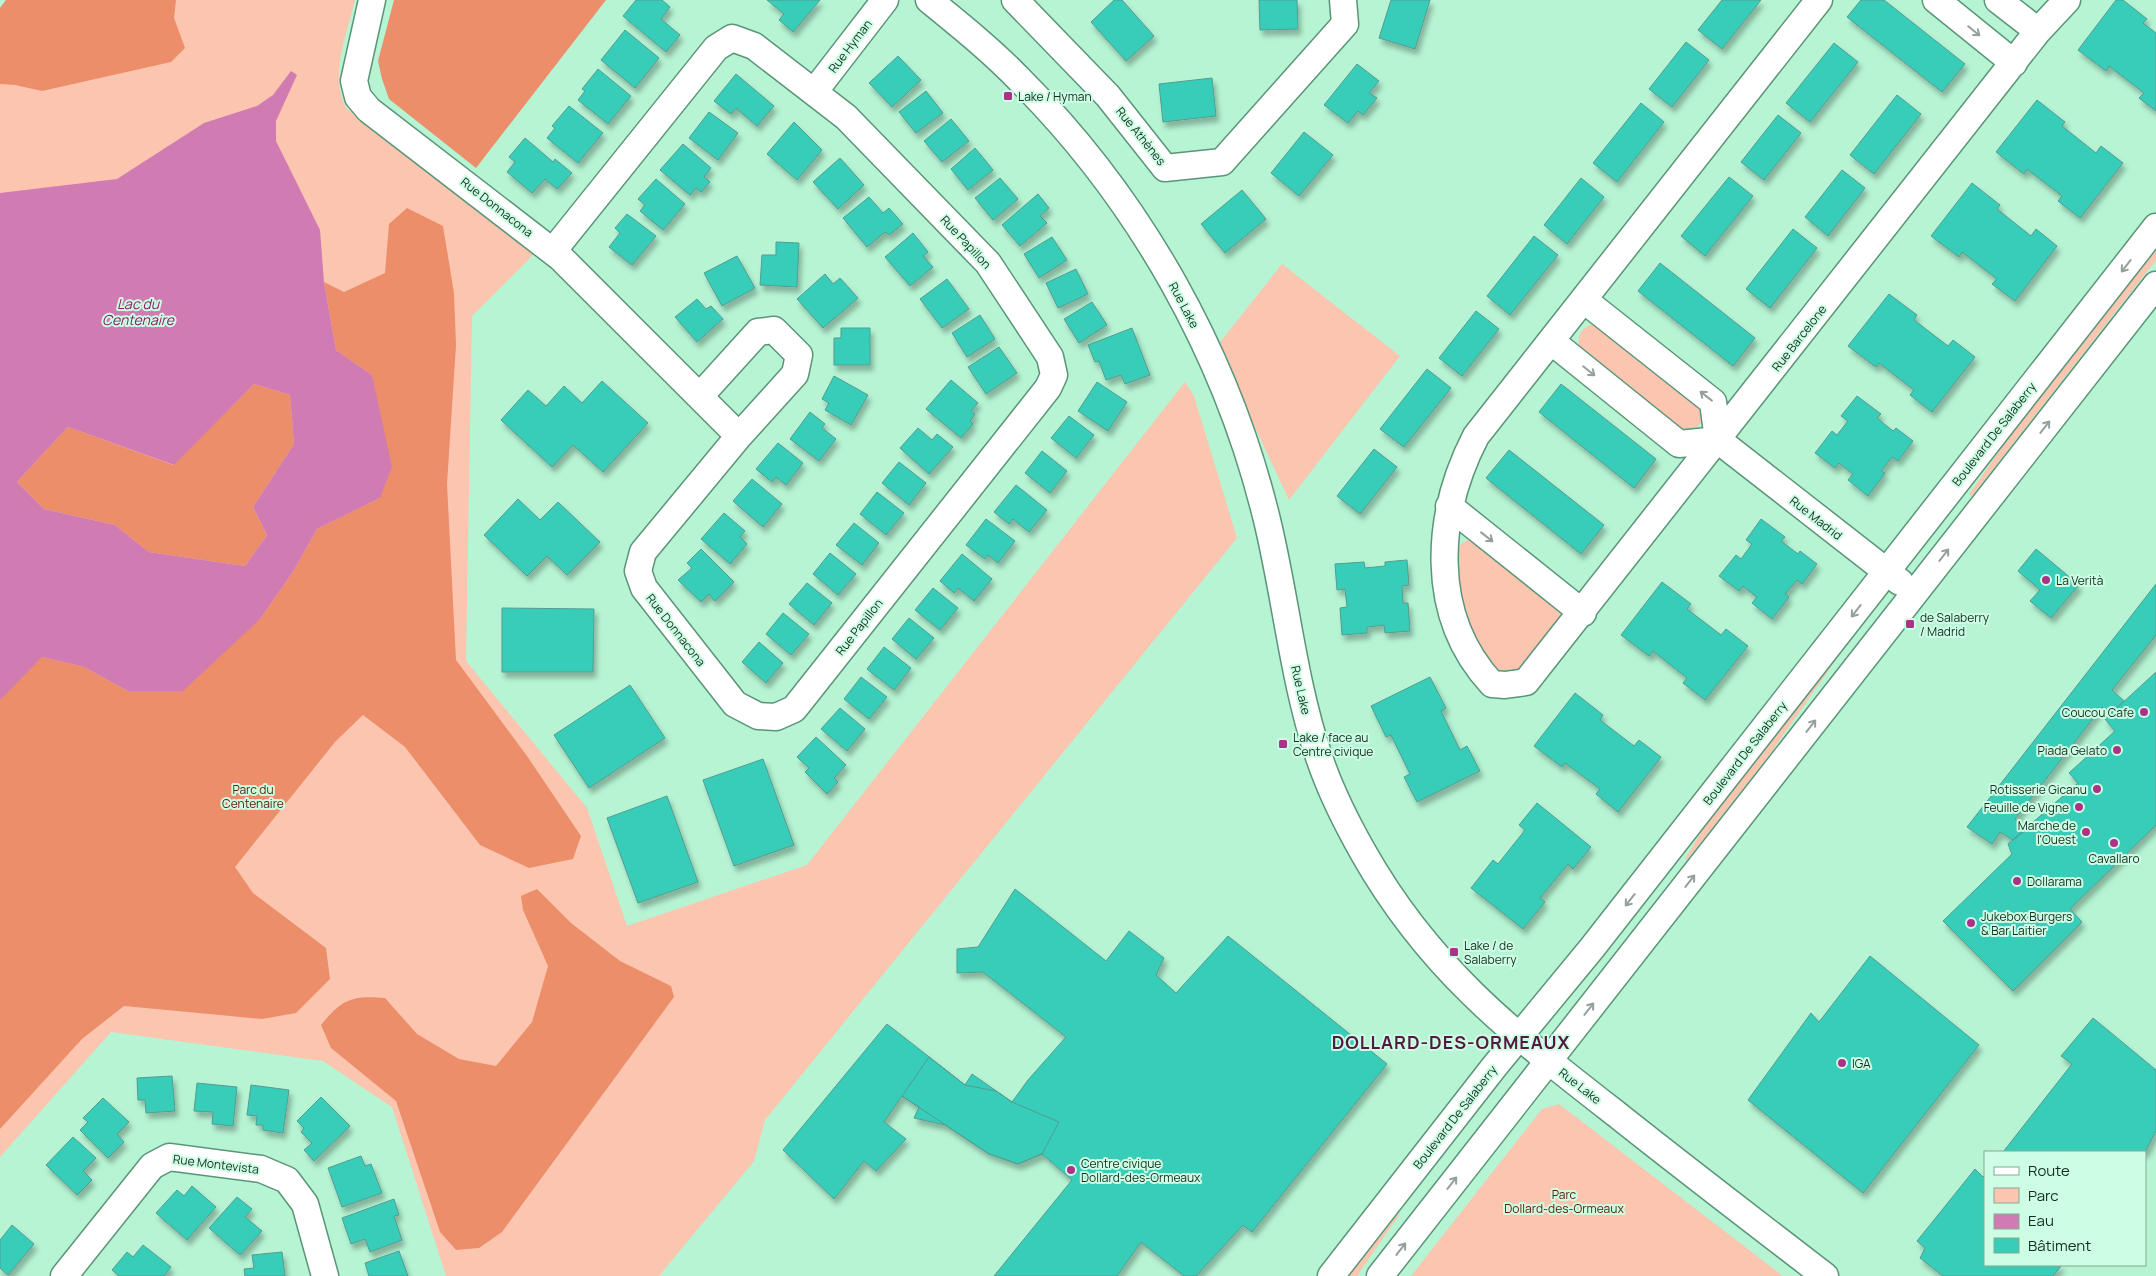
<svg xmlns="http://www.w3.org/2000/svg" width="2156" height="1276" font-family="Manrope,sans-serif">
<defs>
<filter id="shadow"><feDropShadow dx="3" dy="5.5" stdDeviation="2.5" flood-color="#0004"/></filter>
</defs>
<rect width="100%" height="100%" fill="#b6f4d4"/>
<path fill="#fcc5b0" d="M6,0H355C347,34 328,77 347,109L540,248L472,316L466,661L587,808L627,926L807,865L1185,382L1194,396L1237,538L765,1120L754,1161L659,1276H446L392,1107L323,1061L111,1032L0,1157V8Z
M2156,243V260L1972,496L1969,494L2039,395Z
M1282,264L1400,356L1289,500L1217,346Z
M1593,324L1701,406L1703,420L1692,433L1684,434L1579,348C1577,335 1581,328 1593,324Z
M1468,540L1477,541L1566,615L1525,671L1494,673L1464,615L1455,560L1461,544Z
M1850,635L1852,637L1770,754L1687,860L1685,859L1718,804Z
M1559,1104L1783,1276H1411L1542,1109Z
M1397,1214L1399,1215L1357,1276H1349Z"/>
<path fill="#ec8e6a" d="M6,0H176L174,18L185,48L171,62L42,91L15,85L0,84V8Z
M394,0H606L476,168L389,99L382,79L378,61Z
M407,208L443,226L454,293L456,345L447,484L456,660L527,756L581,836L573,859L529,868L480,845L405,747L363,715L335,742L235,867L253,893L326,948L330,979L296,1013L262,1019L124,1006L82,1039L0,1129V693L42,657L84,667L128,691L260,619L293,572L317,529L380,498L372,375L336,350L324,282L344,292L385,273L389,224Z
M254,384L290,395L294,444L253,507L267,535L245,566L149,552L115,525L44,509L17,482L68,427L173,465Z
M537,889L571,923L620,961L671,986L674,997L502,1232L479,1248L456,1250L440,1232L396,1101L331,1048L321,1025C342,999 352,995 385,998L417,1034L459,1059L496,1066L532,1022L548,966L523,910L521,896Z"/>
<path fill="#d07cb2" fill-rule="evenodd" d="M291,71L297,75L276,121V141L320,230L324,282L336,350L372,375L392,467L380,498L317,529L293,572L260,619L183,691H128L84,667L42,657L0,700V193L117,179L204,123L257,106L273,95ZM254,384L290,395L294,444L253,507L267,535L245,566L149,552L115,525L44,509L17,482L68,427L174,465Z"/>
<path fill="#38cdb9" stroke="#539c90" filter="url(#shadow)" d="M636,0H662L670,7L661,19L680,35L666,52L623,16Z
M767,0H820L793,32L779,20L784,14Z
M1114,0H1122L1154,36L1126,61L1091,22Z
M1259,0H1297L1298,29L1260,30Z
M1391,0H1430L1415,49L1379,38Z
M1722,0H1761L1722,49L1698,30Z
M1861,0H1884L1965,64L1942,92L1847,17Z
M2116,0H2123L2147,19L2143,23L2156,33V111L2139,98L2144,93L2109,66L2106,71L2078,50Z
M625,30L659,58L635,88L601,60Z
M1686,42L1709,60L1672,107L1649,89Z
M1834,43L1858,62L1810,122L1786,103Z
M898,56L921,80L892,107L869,83Z
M1357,64L1379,81L1369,93L1377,98L1363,115L1358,111L1348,123L1324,105Z
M598,69L631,96L608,124L578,100L585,91L582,89Z
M736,74L774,106L757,126L736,108L731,114L714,101Z
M1212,78L1216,116L1163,122L1159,84Z
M926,91L943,113L916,133L899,112Z
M1897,95L1921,114L1874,174L1850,155Z
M2037,100L2065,122L2062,126L2096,153L2101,146L2123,163L2080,218L2058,201L2062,196L2027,169L2024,174L1996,152Z
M1641,103L1664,122L1617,182L1593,163Z
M569,106L603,133L578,163L547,138L555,128L552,126Z
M709,112L738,133L718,160L689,138Z
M1778,115L1801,133L1764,180L1741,162Z
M951,119L969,141L942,162L924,141Z
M794,122L822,150L797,180L767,154Z
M1304,132L1333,155L1299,196L1271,173Z
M525,138L553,162L555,159L572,173L557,189L545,179L532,193L507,172L515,162L509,157Z
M683,144L711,168L704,177L710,182L701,192L696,188L690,195L660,170Z
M975,148L993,170L968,190L951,169Z
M840,158L864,185L838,209L813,182Z
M1842,170L1865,188L1828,236L1805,217Z
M1729,177L1753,196L1705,256L1681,236Z
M1000,178L1018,199L993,220L975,198Z
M1581,178L1604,197L1567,244L1544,225Z
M656,179L685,204L663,230L640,211L645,205L638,199Z
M1972,183L2000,205L1997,209L2031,236L2036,229L2057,246L2015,301L1992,284L1997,279L1962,252L1959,257L1931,236Z
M1242,190L1266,219L1225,253L1201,224Z
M1038,194L1049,208L1040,216L1047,223L1020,246L1002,225Z
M869,197L883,213L889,208L903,224L889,235L885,232L867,247L843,218Z
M627,214L656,236L632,265L609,247L620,233L615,228Z
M1793,229L1817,248L1770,308L1746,289Z
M913,233L928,252L923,256L933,267L910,286L885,257Z
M1534,236L1558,255L1510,315L1487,296Z
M1052,237L1067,260L1039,278L1024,254Z
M776,242L799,243L797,287L760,285L762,255H776Z
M737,256L755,288L722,306L704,273Z
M1660,263L1755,338L1733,366L1638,291Z
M1076,269L1088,294L1058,308L1046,283Z
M825,274L833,284L840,278L858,298L823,328L797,299Z
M947,279L969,309L942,328L920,299Z
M1889,294L1917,315L1914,320L1948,346L1953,340L1975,357L1932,412L1910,395L1914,390L1879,363L1876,367L1848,346Z
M697,299L706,309L711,306L723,319L697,342L675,317Z
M1092,302L1107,325L1079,343L1064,319Z
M1476,311L1499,329L1462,376L1439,358Z
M980,315L995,339L967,357L952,333Z
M841,328H870V365H834V338H841Z
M1132,328L1150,375L1125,384L1121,375L1106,380L1099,361L1095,362L1088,345Z
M999,347L1017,373L986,394L968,367Z
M1427,369L1451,388L1404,447L1380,429Z
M834,376L868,395L851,425L825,410L829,403L822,399Z
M951,380L978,403L971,411L975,414L970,421L973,424L961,438L926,409Z
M602,381L648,423L603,472L573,445L552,467L501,420L528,390L546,406L564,386L582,403Z
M1097,382L1127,402L1108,431L1078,411Z
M1561,384L1656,459L1634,488L1539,412Z
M1857,396L1881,414L1877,418L1893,431L1896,428L1913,441L1898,461L1892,457L1881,471L1885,473L1868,496L1848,480L1853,474L1839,463L1835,468L1815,453L1832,431L1837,435L1848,421L1841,416Z
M810,412L825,424L822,428L836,439L819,461L790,439Z
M1069,416L1094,435L1076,458L1051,438Z
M918,428L932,440L937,434L953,447L929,474L900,448Z
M778,443L803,463L786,485L776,477L772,482L756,469Z
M1374,449L1397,467L1360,514L1337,496Z
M1509,450L1604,525L1581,554L1486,478Z
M1042,451L1067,471L1050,493L1025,473Z
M899,462L926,483L909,505L882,483Z
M752,479L782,504L763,527L733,501Z
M1016,485L1047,510L1029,532L1013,519L1009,524L994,512Z
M877,492L904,513L886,535L860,514Z
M518,499L540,520L558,502L600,542L567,575L547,556L527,576L484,535Z
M724,513L745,531L740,537L747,544L730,564L701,539Z
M986,519L1015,541L998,563L988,555L985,559L966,545Z
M1761,519L1785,537L1781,541L1798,554L1800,551L1817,564L1802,584L1797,580L1785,594L1789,597L1772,619L1752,603L1757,597L1743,586L1739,591L1719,576L1736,555L1741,559L1752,544L1746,540Z
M854,523L879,543L862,565L836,545Z
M701,549L734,582L715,601L709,594L701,602L678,580L692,568L687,563Z
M2036,549L2079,585L2051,618L2030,601L2040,590L2018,571Z
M830,553L856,574L838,595L813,574Z
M962,554L992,579L974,601L958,588L954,593L940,581Z
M1407,560L1409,585L1402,586L1403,603H1408L1410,631L1385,633L1384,625L1367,627V633L1342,635L1340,608L1347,607L1345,589L1337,590L1335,564L1364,562L1365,568L1385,566V562Z
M1662,582L1691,604L1687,609L1721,635L1726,629L1748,646L1705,700L1683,683L1687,678L1653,651L1649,656L1621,635Z
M807,583L832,603L814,625L789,604Z
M2156,584V635L2112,690L2124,701L2111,713L2102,707L2015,819L2026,830L2013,840L2000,832L1992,844L1967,827Z
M933,588L958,608L940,630L915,610Z
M502,608L594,609L593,672H502Z
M783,613L809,634L791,655L766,634Z
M909,618L934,638L916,659L892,639Z
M759,642L783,663L766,683L742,662Z
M884,647L911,668L894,690L867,669Z
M2156,672V825L2070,909L2082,922L2013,991L1943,921L2012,854L2008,844L2078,783L2069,773L2115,731L2105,719Z
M861,677L887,697L869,719L844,699Z
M1430,677L1446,708L1441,711L1460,750L1467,746L1480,771L1417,802L1404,777L1410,774L1391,735L1386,737L1371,706Z
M630,685L665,738L589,788L554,735Z
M1575,693L1603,715L1600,720L1634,746L1639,740L1661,757L1618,812L1596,794L1600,789L1565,763L1562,767L1534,746Z
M840,708L865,729L847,751L821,729Z
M816,737L846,765L834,778L838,782L827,794L805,772L809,768L797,757Z
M763,759L794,845L734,866L703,780Z
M667,796L698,882L638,903L607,818Z
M1537,803L1591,847L1573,869L1568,864L1540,898L1545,902L1523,929L1471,888L1493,860L1498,864L1525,830L1519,825Z
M1015,889L1106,961L1129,931L1164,958L1156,975L1176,993L1228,936L1387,1064L1252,1232L1243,1225L1196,1276H1184L1141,1242L1117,1276H994L1072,1180L1042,1154L1018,1164L989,1154L902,1096L884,1122L906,1139L876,1171L864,1161L834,1199L783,1150L887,1024L965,1085L972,1074L1012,1102L1028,1080L1066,1037L983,972L957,973V949L978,947Z
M1870,956L1979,1045L1863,1193L1748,1100L1811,1013L1819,1022Z
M2093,1018L2156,1070V1131L2145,1152H2003L2072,1064L2061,1056Z
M929,1057L965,1085L996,1091L1012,1102L1059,1122L1042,1154L1018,1164L989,1154L945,1125L914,1118L919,1107L902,1096Z
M172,1076L175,1111L146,1113L145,1100H138L137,1078Z
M197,1083L237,1087L233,1126L212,1124L213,1112L194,1111Z
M251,1085L289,1090L283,1133L263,1130V1125H256L257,1116L247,1115Z
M321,1097L350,1126L314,1161L304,1150L312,1143L301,1132L304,1128L297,1121Z
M103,1098L129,1122L117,1134L124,1142L108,1158L80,1130L88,1122L83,1118Z
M73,1137L96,1158L83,1171L92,1180L77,1195L46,1165Z
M361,1156L365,1166L371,1164L382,1193L342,1207L328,1168Z
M1975,1169L1983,1177L1985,1175V1265H2062L2053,1276H1943L1920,1258L1925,1248L1917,1241Z
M192,1186L216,1207L187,1240L156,1213L177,1190L184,1196Z
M237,1197L252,1209L245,1217L262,1231L240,1255L209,1228Z
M394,1199L399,1215L394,1216L402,1240L370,1252L365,1239L351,1244L342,1218Z
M12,1225L34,1244L8,1275L0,1268V1240Z
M143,1245L171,1267L164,1276H119L112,1270L127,1252L133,1257Z
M399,1251L408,1276H369L365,1263Z
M282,1252L285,1276H245L244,1269L254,1268L252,1255Z"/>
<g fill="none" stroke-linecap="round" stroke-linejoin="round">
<defs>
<path id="minor" d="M372,0L354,81L358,97L369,110L561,258L739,436L643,552L638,571L644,588L735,704L758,716L776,717L794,709L1048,388L1054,375L1050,357L988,263L846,117L754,46L732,38L716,48L553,251
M929,0C961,26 992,51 1020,80C1140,200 1227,355 1267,520C1286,598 1293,680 1319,757C1330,790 1346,822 1363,852C1430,971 1515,1035 1620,1117C1688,1171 1756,1223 1825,1276
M1015,0L1108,96L1165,168L1222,162L1345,24L1343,0
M1819,0L1476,436C1435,515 1428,615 1492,684L1505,685L1526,682L2038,31L2067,0
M1936,0L2014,63
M1998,0L2038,31
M814,92L885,0
M1584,300L1713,402L1718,440
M1551,341L1679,444L1718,440L1900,582
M700,396L758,332L774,330L799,355L795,374L739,436
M1449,506L1583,613
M64,1276L152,1166L169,1157L261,1169L287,1180L305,1204L325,1276
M1331,1276L1494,1067L1592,948L2156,227
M1380,1276L2156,285"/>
</defs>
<use href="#minor" stroke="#5a9578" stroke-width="29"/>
<use href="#minor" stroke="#fff" stroke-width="26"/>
</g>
<defs><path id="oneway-shaft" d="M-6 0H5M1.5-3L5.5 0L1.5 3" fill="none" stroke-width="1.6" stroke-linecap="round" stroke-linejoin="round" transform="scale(1.25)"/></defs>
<g stroke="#95a09b">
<use href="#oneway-shaft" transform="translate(1974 31) rotate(39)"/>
<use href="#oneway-shaft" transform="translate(2126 266) rotate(128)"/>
<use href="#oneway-shaft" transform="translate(1589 371) rotate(39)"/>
<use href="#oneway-shaft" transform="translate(1706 396) rotate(-142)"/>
<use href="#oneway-shaft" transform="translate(2045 427) rotate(-52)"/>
<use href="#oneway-shaft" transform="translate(1487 537) rotate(38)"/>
<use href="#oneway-shaft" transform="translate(1944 555) rotate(-52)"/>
<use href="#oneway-shaft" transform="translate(1856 611) rotate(128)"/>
<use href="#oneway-shaft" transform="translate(1811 726) rotate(-52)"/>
<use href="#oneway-shaft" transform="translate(1690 881) rotate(-52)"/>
<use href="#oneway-shaft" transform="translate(1630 900) rotate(128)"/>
<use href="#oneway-shaft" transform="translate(1589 1009) rotate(-52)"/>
<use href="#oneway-shaft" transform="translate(1452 1183) rotate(-52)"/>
<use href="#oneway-shaft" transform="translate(1401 1249) rotate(-52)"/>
</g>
<g fill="#ab3287" stroke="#cdfee4" stroke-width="2">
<rect x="1003" y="91" width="10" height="10" rx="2.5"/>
<circle cx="2046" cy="580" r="5"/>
<rect x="1905" y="619" width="10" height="10" rx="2.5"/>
<circle cx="2144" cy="712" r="5"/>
<rect x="1278" y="739" width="10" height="10" rx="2.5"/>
<circle cx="2117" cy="750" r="5"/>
<circle cx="2097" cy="789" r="5"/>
<circle cx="2079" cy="807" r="5"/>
<circle cx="2086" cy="832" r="5"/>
<circle cx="2114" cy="843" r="5"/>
<circle cx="2017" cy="881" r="5"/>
<circle cx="1971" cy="923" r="5"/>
<rect x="1449" y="947" width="10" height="10" rx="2.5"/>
<circle cx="1842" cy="1063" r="5"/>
<circle cx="1071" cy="1170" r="5"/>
</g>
<g text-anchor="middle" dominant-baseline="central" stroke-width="4" stroke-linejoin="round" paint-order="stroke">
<g font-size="12" fill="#142d21" stroke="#cdfee4">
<text transform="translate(850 46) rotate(-53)">Rue Hyman</text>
<text transform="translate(1141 136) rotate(51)">Rue Athènes</text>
<text transform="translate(497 207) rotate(38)">Rue Donnacona</text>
<text transform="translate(966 242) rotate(47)">Rue Papillon</text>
<text transform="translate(1184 305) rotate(62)">Rue Lake</text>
<text transform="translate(1799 338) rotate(-52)">Rue Barcelone</text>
<text transform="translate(1994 434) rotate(-52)">Boulevard De Salaberry</text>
<text transform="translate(1816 518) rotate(38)">Rue Madrid</text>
<text transform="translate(859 627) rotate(-52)">Rue Papillon</text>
<text transform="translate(676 630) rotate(52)">Rue Donnacona</text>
<text transform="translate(1301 690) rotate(77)">Rue Lake</text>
<text transform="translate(1745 753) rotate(-52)">Boulevard De Salaberry</text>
<text transform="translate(1580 1086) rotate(38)">Rue Lake</text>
<text transform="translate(1455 1117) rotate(-52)">Boulevard De Salaberry</text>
<text transform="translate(216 1164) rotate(7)">Rue Montevista</text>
</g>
<g font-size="12" fill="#142d21" stroke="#cdfee4" text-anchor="start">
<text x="1018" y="96">Lake / Hyman</text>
<text x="2056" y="580">La Verità</text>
<text x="1920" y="617">de Salaberry<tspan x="1920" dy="14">/ Madrid</tspan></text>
<text x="2134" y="712" text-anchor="end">Coucou Cafe</text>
<text x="1293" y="737">Lake / face au<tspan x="1293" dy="14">Centre civique</tspan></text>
<text x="2107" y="750" text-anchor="end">Piada Gelato</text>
<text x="2087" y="789" text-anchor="end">Rotisserie Gicanu</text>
<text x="2069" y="807" text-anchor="end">Feuille de Vigne</text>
<text x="2076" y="825" text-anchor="end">Marche de<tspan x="2076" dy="14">l'Ouest</tspan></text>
<text x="2114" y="858" text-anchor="middle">Cavallaro</text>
<text x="2027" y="881">Dollarama</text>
<text x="1981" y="916">Jukebox Burgers<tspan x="1981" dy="14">&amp; Bar Laitier</tspan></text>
<text x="1464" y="945">Lake / de<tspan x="1464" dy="14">Salaberry</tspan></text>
<text x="1852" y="1063">IGA</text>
<text x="1081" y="1163">Centre civique<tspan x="1081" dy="14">Dollard-des-Ormeaux</tspan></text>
</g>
<g font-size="12" fill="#5c2106" stroke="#cdfee4">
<text x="253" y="789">Parc du<tspan x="253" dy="14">Centenaire</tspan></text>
<text x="1564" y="1194">Parc<tspan x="1564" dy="14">Dollard-des-Ormeaux</tspan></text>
</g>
<g font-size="14" font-style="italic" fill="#852168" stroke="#cdfee4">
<text x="138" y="303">Lac du<tspan x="138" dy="16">Centenaire</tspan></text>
</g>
<g font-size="18" font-weight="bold" letter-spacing="1" fill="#531941" stroke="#cdfee4">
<text x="1451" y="1042">DOLLARD-DES-ORMEAUX</text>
</g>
</g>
<rect x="1984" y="1151" width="162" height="115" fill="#cdfee4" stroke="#83aa96"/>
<rect x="1994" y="1167" width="25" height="8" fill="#ffffff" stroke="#83aa96"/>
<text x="2028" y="1176" font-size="15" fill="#142d21">Route</text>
<rect x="1994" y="1188" width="25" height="15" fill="#fcc5b0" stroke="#83aa96"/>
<text x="2028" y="1201" font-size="15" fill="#142d21">Parc</text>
<rect x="1994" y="1214" width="25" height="15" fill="#d07cb2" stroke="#83aa96"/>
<text x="2028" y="1226" font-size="15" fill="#142d21">Eau</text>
<rect x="1994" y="1238" width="25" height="15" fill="#38cdb9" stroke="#83aa96"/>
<text x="2028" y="1251" font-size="15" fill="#142d21">Bâtiment</text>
</svg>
